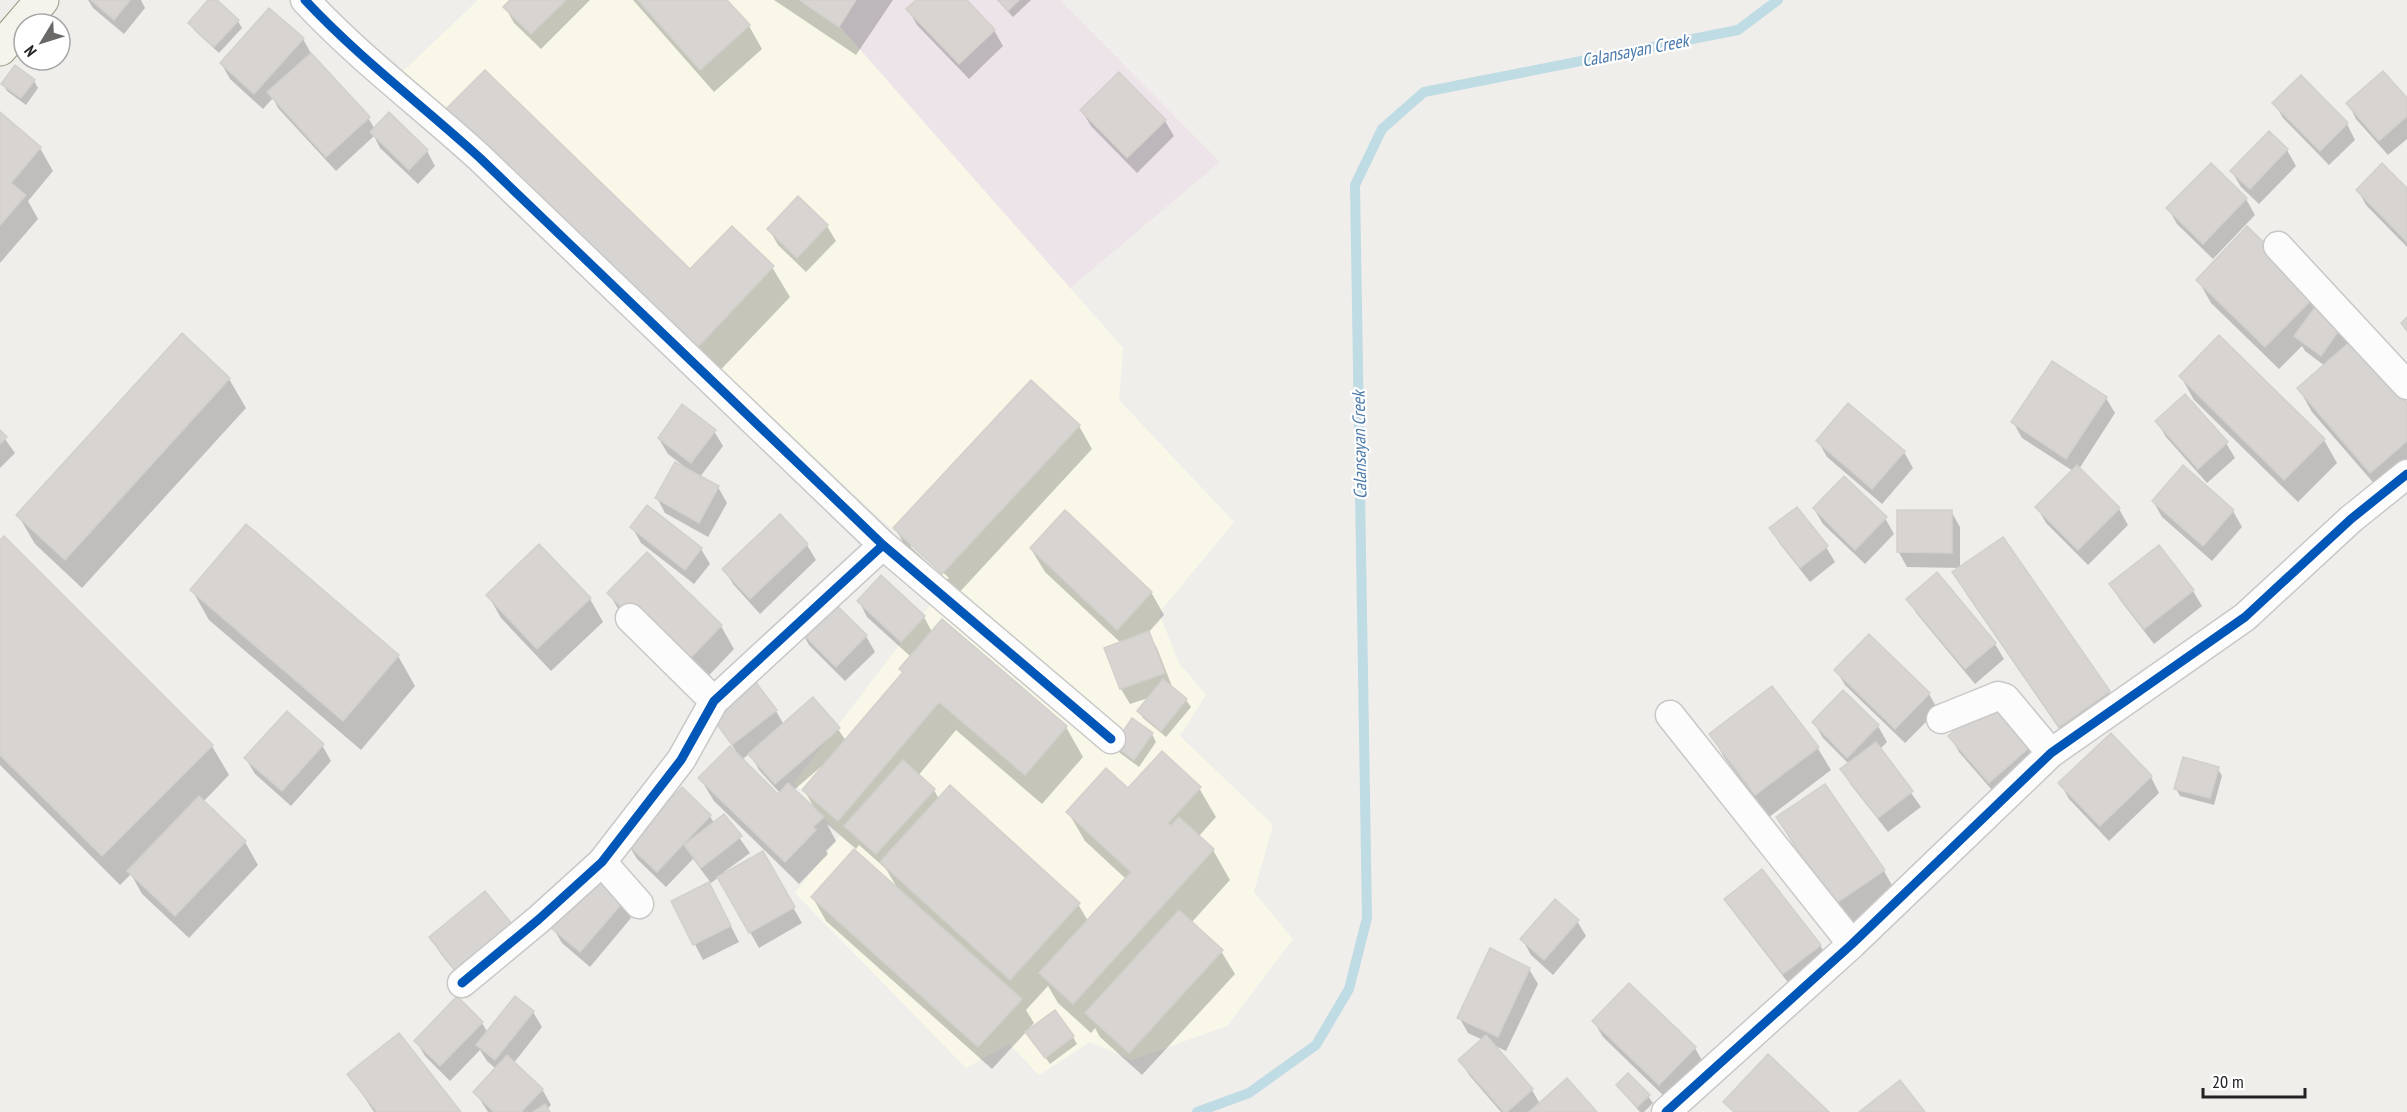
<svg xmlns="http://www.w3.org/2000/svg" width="2407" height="1112" font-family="'PT Sans Narrow',sans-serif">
<rect width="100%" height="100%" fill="#f0eeeb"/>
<path fill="#ede4e9" d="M796,0H1060L1220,162L1069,289L841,28Z"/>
<path fill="#f8f7e8" d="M478,0H796L841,28L1123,348L1119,400L1234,522L1159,613L1179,663L1206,695L1180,736L1273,825L1254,892L1293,939L1227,1026L1132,1060L1090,1042L1039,1075L1009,1044L966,1068L795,893L840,836L794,783L948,581L399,75Z"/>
<path fill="#0003" fill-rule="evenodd" d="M88,0H141L145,8L124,34L93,8Z
M210,0H215L238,21L242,28L219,53L194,30L190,23Z
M512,0H590L541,49L514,23L505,7Z
M633,0H725L749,26L762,49L714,92Z
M774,0H893L856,55Z
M918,0H965L994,30L1003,46L969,79L917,25L908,9Z
M997,0H1031L1013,17Z
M303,39L312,55L368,118L375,129L427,151L435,166L418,184L380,148L374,136L336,171L278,108L273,98L263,109L230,79L221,63Z
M34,81L38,88L26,105L7,91L3,84Z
M2407,100V139L2388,155L2356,119L2348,103Z
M2274,103L2347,124L2355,140L2329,165L2283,118Z
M1082,111L1165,121L1174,136L1137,173L1091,126Z
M0,114L40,148L53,171L28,201L38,219L0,263Z
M2269,133L2287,150L2296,166L2259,204L2241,187L2232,172Z
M457,147L690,271L772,267L790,297L711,380Z
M2211,165L2246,199L2255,215L2213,259L2177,224L2168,208Z
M2358,190H2407V247L2366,205Z
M827,226L836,241L806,272L778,245L769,229Z
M2247,229L2407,405V475L2384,495L2312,412L2299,389L2325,366L2305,351L2302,346L2279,369L2211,303L2198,280Z
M182,335L229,379L246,408L82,588L35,544L18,515Z
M2181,377L2324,440L2337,463L2298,502L2194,400Z
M2106,398L2115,413L2079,469L2119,509L2128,525L2088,565L2046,523L2037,507L2073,471L2022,438L2013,422Z
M2157,422L2226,443L2235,458L2207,483L2166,437Z
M1079,426L1092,449L956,596L908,551L895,528ZM911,542L949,578L946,580L911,547Z
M714,431L723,446L700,477L718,487L727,503L708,537L665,513L657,498L685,467L668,454L659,439Z
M0,432L15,453L0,468Z
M1818,441L1904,452L1913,468L1882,504L1827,457Z
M2183,467L2233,511L2242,527L2212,561L2162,517L2153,501Z
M1814,509L1885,518L1894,534L1865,564L1823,524Z
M1951,511L1960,527V568L1907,567L1898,551Z
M246,526L398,656L415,686L361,750L209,620L192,590Z
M632,527L701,549L710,564L694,584L641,543Z
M1771,529L1826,547L1835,562L1810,582L1780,544Z
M2003,539L2109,692L2122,715L2073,749L1967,595L1954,572Z
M0,542L212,746L229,775L203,802L245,842L258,865L189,938L142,894L131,874L120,885L0,765Z
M807,545L816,560L760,614L733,584L724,569Z
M1031,549L1151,592L1164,615L1148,633L1157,648L1173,689L1186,700L1191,707L1166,737L1143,718L1139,711L1151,697L1130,704L1121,689L1106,649L1121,643L1045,572Z
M647,554L721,626L734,649L696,689L622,616L609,593Z
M2111,585L2193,591L2202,606L2154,644L2120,600Z
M488,595L590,599L603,622L551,671L501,618Z
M1908,599L1995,644L2004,659L1975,684L1917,614Z
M859,601L924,617L932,632L1066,727L1083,757L1042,804L956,730L918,776L934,790L939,799L1078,904L1088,921L1126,879L1085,841L1068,812L1128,790L1199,788L1216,817L1198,837L1213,850L1230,880L1191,923L1221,951L1235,974L1142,1075L1100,1037L1095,1028L1091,1033L1058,1003L1048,986L1026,1010L1034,1023L1027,1031L1073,1037L1077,1044L1050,1064L1027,1031L992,1069L826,921L813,898L898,889L886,869L859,845L856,849L827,824L836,841L826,851L828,854L799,884L714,801L700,778L736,751L712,716L776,711L784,725L838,729L846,741L903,674L901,669L911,657L867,617ZM750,753L759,770L780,793L778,796L742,760ZM823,765L824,767L804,790L816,811L794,790Z
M800,629L866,636L875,652L845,681L809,645Z
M1836,670L1929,694L1938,710L1905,743L1845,685Z
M1843,692L1878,726L1887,742L1880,749L1921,807L1888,832L1851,785L1842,769L1849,764L1823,738L1814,723Z
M1990,700L2039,762L1998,797L1959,752L1950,736Z
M1132,720L1152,734L1156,742L1139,767L1120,753L1115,745Z
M1711,734L1817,747L1831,770L1769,817L1724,757Z
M322,745L331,761L291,806L255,774L246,759Z
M2218,769L2222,776L2214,805L2180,796L2176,789Z
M2151,777L2159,793L2109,841L2069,799L2060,783Z
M682,789L710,816L714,823L724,816L750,853L724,872L725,874L762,853L802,923L759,948L719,877L711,883L693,859L666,887L637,859L628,844Z
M1778,818L1884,871L1897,894L1850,926L1791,841Z
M485,893L465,984L440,953L431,937Z
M717,899L739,942L703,960L673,902Z
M1726,899L1820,945L1829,961L1793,989L1735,914Z
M622,902L631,918L590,967L562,943L553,928Z
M1577,921L1586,936L1553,975L1531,955L1522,939Z
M1529,969L1538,984L1506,1051L1491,1044L1532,1090L1540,1104L1595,1112H1501L1469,1075L1460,1060L1483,1040L1468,1033L1459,1017Z
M533,1012L542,1027L513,1064L542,1089L551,1105L547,1109L549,1112H488L475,1092L496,1069L487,1061L480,1050L450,1081L425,1056L416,1041L482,1023L488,1033Z
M1594,1022L1695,1048L1704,1064L1668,1100L1603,1037Z
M349,1074L459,1112H374Z
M1617,1086L1648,1096L1653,1103L1644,1112H1640Z"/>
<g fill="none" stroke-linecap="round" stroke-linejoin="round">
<path stroke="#bfdbe3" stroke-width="10" d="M1197,1112L1249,1093L1316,1045L1349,989L1367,918L1355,185L1382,129L1424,92L1738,30L1778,0"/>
</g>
<path fill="#d7d4d2" stroke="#d3d0cc" stroke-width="1.5" d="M91,0H130L114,20Z
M208,0H217L239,20L214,47L188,23Z
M510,0H566L531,34L503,7Z
M638,0H727L750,25L700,70Z
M799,0H856L839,27Z
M916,0H967L995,30L959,64L906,9Z
M998,0H1019L1008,11Z
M269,8L304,38L254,94L220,63Z
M311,53L370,117L326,157L267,92Z
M15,65L35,80L21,98L1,84Z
M485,70L690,269L732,226L774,266L694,351L438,117Z
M2383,71L2407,98V116L2379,141L2346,103Z
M1119,72L1166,120L1127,158L1080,110Z
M2301,75L2348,123L2320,151L2272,103Z
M0,112L41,147L11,183L26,195L0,225Z
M389,112L428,150L409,170L370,132Z
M2269,131L2288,149L2250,189L2230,171Z
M2211,163L2247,198L2203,244L2166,208Z
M2382,163L2407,188V242L2356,190Z
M798,196L828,225L797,258L767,229Z
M2247,226L2317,294L2265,347L2196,280Z
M2318,303L2344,323L2321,356L2294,336Z
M2407,317V331L2401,323Z
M182,333L230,378L65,560L16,515Z
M2219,335L2325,439L2284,480L2179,376Z
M2352,340L2407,403V441L2370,473L2297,388Z
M2052,361L2107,397L2066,459L2011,422Z
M1031,380L1080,425L942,574L893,528Z
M2185,394L2228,442L2198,469L2155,421Z
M1848,403L1905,451L1872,489L1816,441Z
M682,404L716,430L691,463L658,438Z
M0,430L7,437L0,444Z
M675,462L719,486L699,523L655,498Z
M2077,465L2120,508L2078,550L2035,507Z
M2183,465L2234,510L2203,546L2152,501Z
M1844,476L1887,517L1855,550L1813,508Z
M647,505L702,548L685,570L630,527Z
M1797,507L1828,546L1800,568L1769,528Z
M1065,510L1152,592L1117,630L1030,548Z
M1897,510H1952V553L1897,552Z
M780,514L808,544L750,599L722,569Z
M246,524L399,655L343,721L190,590Z
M4,536L213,745L102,856L0,755V540Z
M2003,537L2110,691L2059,727L1952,572Z
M539,544L591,598L537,649L486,595Z
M2159,545L2194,590L2144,629L2109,584Z
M647,552L722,625L682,667L607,593Z
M1937,572L1996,643L1965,669L1906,599Z
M881,575L925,616L901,642L857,601Z
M829,598L867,635L836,667L798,629Z
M942,619L1067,726L1025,775L939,702L838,821L802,790L903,672L899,669Z
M1149,631L1165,673L1120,689L1104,648Z
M1869,634L1930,693L1895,729L1834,670Z
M1163,679L1187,699L1161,731L1137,711Z
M754,680L777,710L732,745L710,715Z
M1772,686L1819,747L1755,795L1709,734Z
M1843,690L1879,725L1847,758L1812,722Z
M813,697L840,728L775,784L748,754Z
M1990,698L2032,745L1989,783L1948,736Z
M287,711L324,744L282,791L244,758Z
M1132,718L1153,733L1134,760L1114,745Z
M2111,733L2152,776L2100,826L2058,783Z
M1876,742L1913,791L1878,818L1840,769Z
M730,746L778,794L788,783L824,817L813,827L816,830L785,862L698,778Z
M1162,751L1201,787L1168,823L1171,826L1179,817L1214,849L1073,1004L1039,973L1131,872L1066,812L1106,768L1128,788Z
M2183,757L2219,767L2210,798L2174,789Z
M903,760L935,789L876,854L844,826Z
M1825,784L1885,870L1835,904L1776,817Z
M950,785L1080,903L1010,980L880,862Z
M682,787L711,815L657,872L627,844Z
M199,796L246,841L175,916L127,871Z
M724,814L742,836L701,868L684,845Z
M854,849L1022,999L978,1047L811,897Z
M763,851L795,907L749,933L717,877Z
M1762,869L1821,945L1783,974L1724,899Z
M595,877L624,901L580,952L551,928Z
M709,882L731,926L693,945L671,901Z
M485,891L512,924L455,970L429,937Z
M1555,899L1579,920L1544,960L1520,939Z
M1179,910L1223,950L1129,1053L1085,1013Z
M1490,948L1530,968L1498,1037L1457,1018Z
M1629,983L1696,1047L1659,1085L1592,1021Z
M457,996L483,1022L440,1066L414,1041Z
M515,996L534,1011L495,1060L476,1045Z
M1055,1010L1074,1036L1045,1058L1025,1032Z
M399,1033L461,1112H377L347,1074Z
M1486,1035L1533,1089L1507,1112H1504L1458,1060Z
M1768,1054L1829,1112H1734L1723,1102Z
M507,1055L543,1089L521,1112H494L473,1092Z
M1628,1073L1650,1095L1637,1107L1616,1085Z
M1567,1078L1597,1112H1529Z
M1900,1080L1925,1112H1859Z
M545,1104L550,1112H533Z"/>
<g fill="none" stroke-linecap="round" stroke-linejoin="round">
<defs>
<path id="street" d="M305,0C359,58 422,105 480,158L883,545L1111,739
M2278,246L2407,385
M630,618L714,701
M1670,715L1852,944
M1941,719L1998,696L2005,698L2051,753
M602,862L639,904
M462,983L538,920L602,862L681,760L714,701L883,545
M1666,1112L1852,944L2051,753L2245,617L2351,519L2407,474"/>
<path id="secondary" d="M0,49L42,0"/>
</defs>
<use href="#street" stroke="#c9c8c7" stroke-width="31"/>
<use href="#secondary" stroke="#999a82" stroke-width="35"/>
<use href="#street" stroke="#fdfcfc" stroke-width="28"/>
<use href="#secondary" stroke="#f4f4ed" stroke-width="33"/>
<defs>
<path id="cycleway" d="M305,0C359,58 422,105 480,158L883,545L1111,739
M462,983L538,920L602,862L681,760L714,701L883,545
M1666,1112L1852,944L2051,753L2245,617L2351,519L2407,474"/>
</defs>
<use href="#cycleway" stroke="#fff" stroke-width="13"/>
<use href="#cycleway" stroke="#0057b8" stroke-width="9"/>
</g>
<g text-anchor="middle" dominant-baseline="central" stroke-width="4.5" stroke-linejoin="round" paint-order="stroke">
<g font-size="18" font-style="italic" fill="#4a7aab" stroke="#fff">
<text transform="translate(1635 50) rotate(-11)">Calansayan Creek</text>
<text transform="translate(1359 445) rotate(-91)">Calansayan Creek</text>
</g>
</g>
<g transform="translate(42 42) rotate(232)"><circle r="28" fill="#ffffff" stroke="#a7a7a7" stroke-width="1.5"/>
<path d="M0-4.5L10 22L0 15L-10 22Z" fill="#6a6968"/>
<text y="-9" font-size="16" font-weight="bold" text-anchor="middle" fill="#222222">N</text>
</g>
<path d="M2203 1088v9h102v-9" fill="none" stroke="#222222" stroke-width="3"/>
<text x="2212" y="1088" font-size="18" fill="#222222" stroke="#ffffff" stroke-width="4.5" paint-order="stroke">20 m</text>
</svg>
